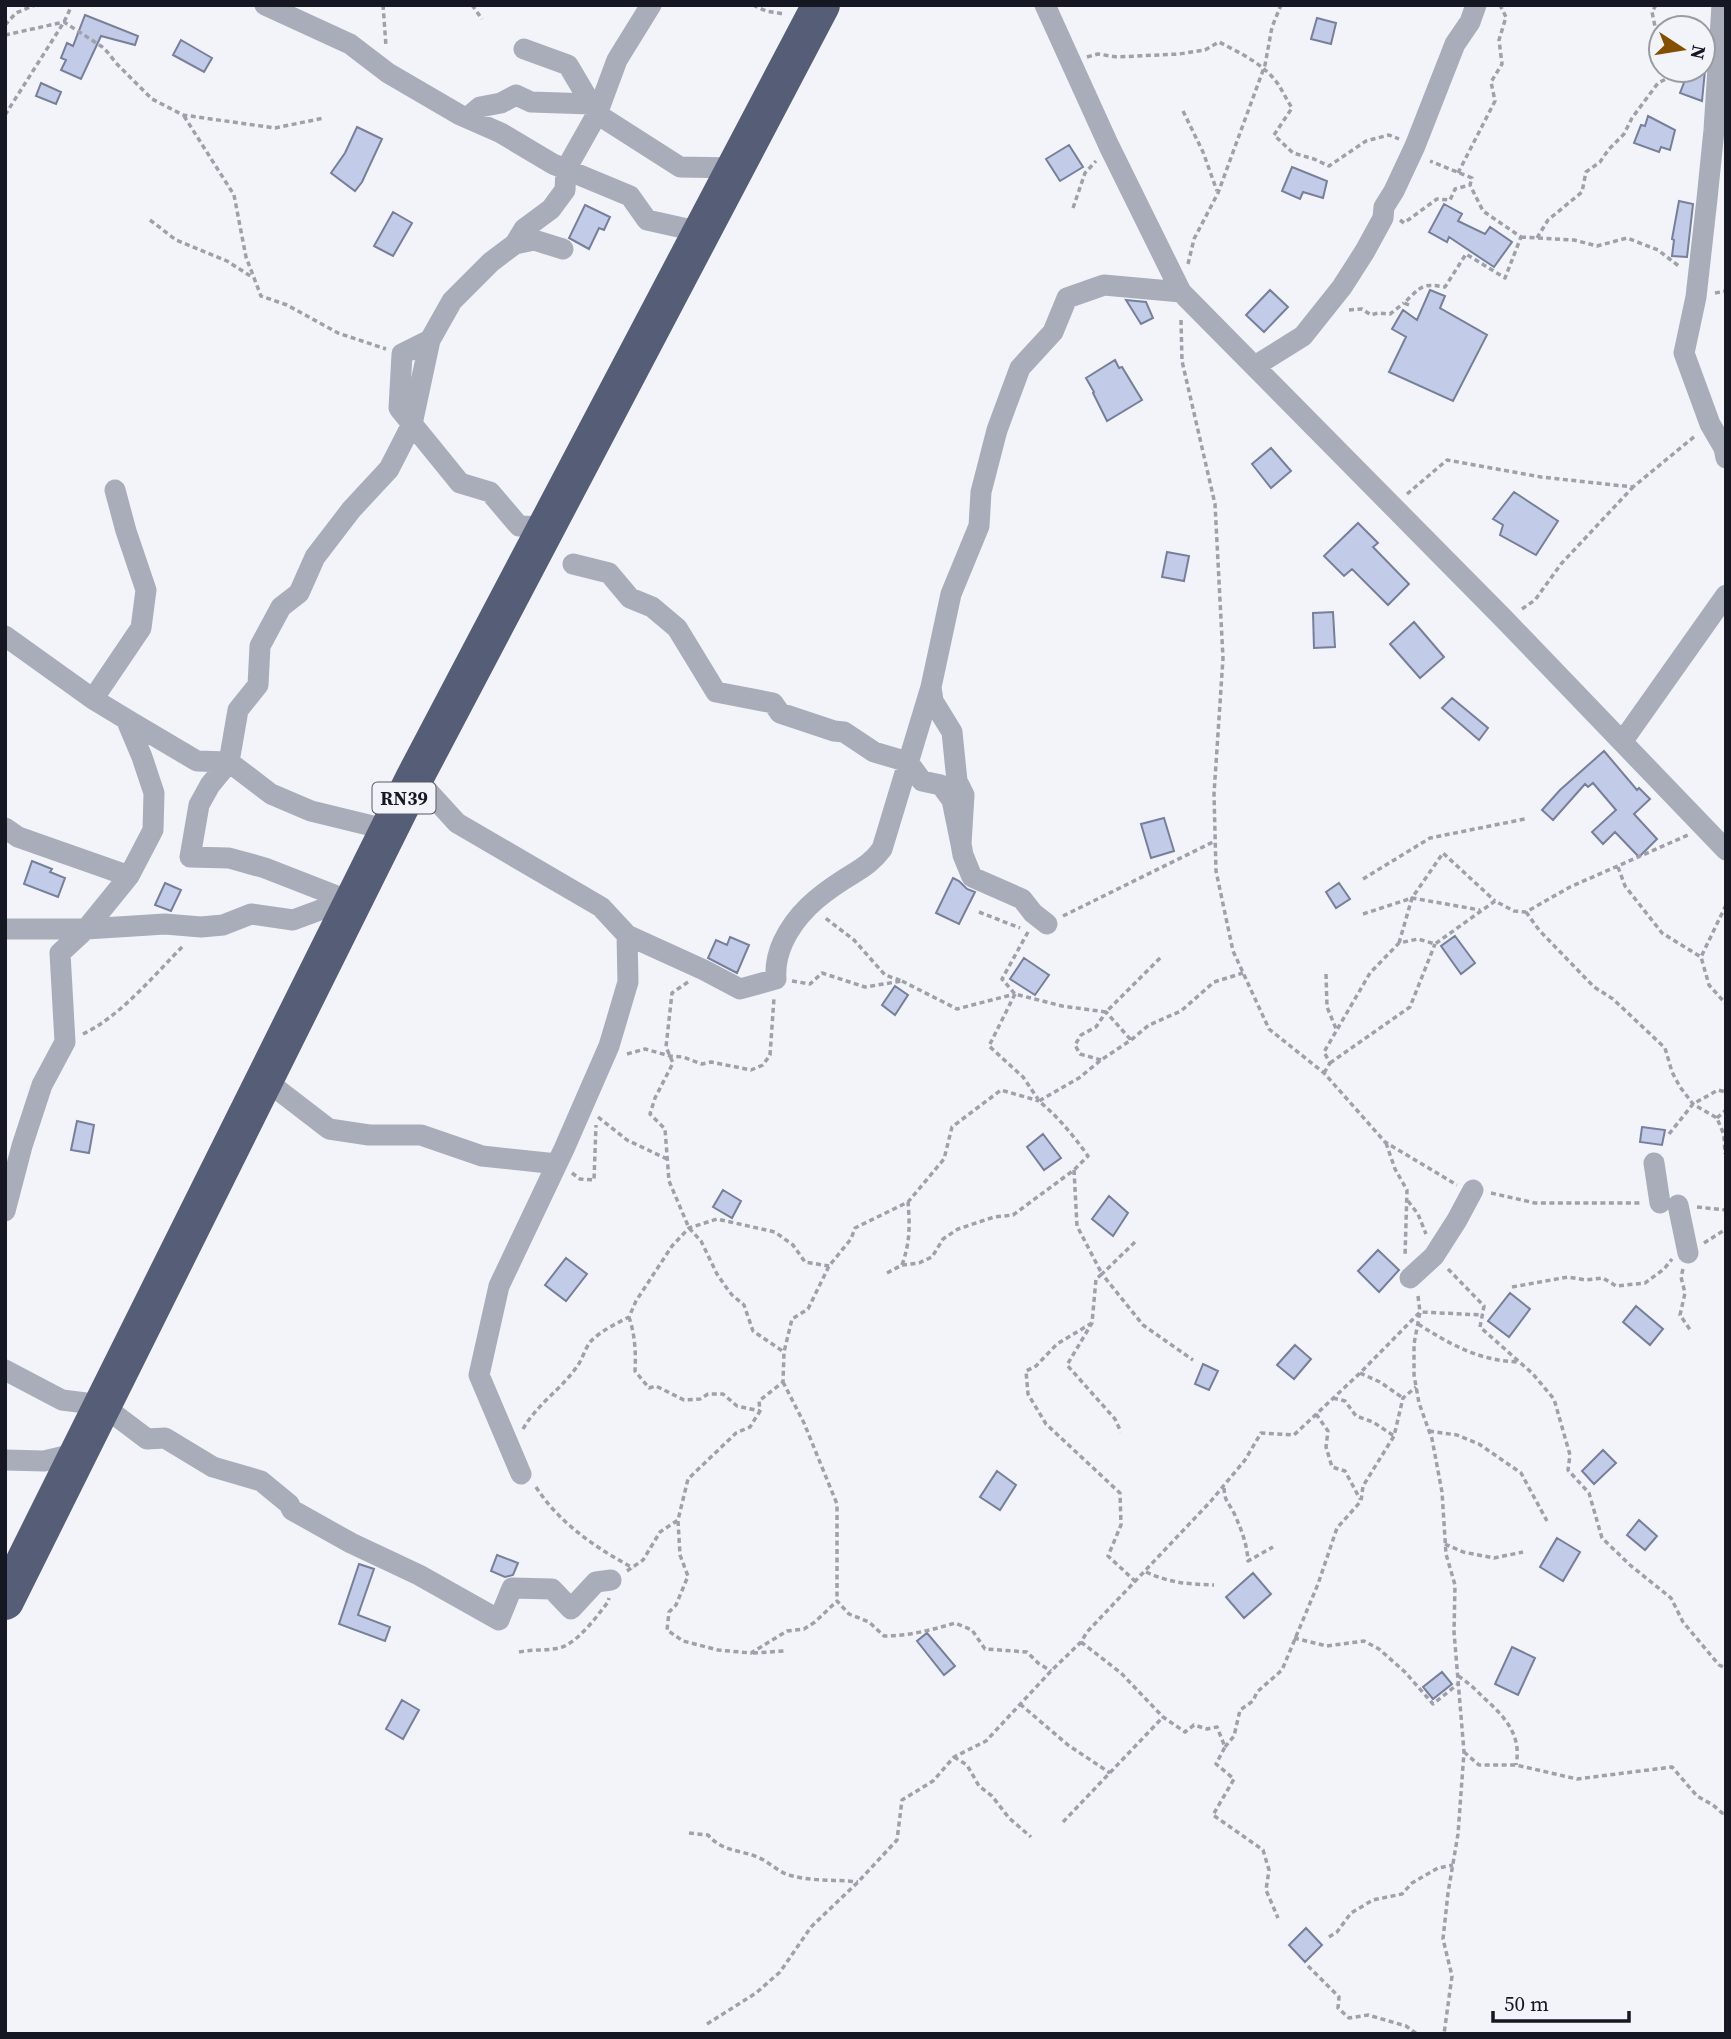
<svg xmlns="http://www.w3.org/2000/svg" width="1731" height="2039" font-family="'Source Serif 4',serif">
<rect width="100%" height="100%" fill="#f2f4fa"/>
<path fill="#c2cbe8" stroke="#777f9a" stroke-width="2" d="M85,15L138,36L135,45L101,36L81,79L61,70L66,60L61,58L67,43L73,46Z
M1317,18L1336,23L1331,44L1311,39Z
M181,40L212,58L204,72L173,55Z
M1689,70H1705L1702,101L1680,93Z
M41,83L61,92L56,104L36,96Z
M1648,116L1675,130L1670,150L1661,147L1659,152L1634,143L1641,125L1645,126Z
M357,127L382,139L362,182L355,191L331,173L345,153Z
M1069,145L1083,167L1060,181L1046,159Z
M1292,167L1327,181L1323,198L1303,192L1300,199L1282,191Z
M1679,201L1693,204L1687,257L1672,256L1674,240L1672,239Z
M1444,204L1462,214L1458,221L1485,234L1490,227L1512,242L1494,267L1449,237L1447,242L1429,232Z
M585,205L610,217L604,230L599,228L589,249L569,238Z
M393,212L412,223L393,256L374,246Z
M1270,290L1288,307L1264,332L1246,315Z
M1430,290L1445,296L1440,308L1487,335L1453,401L1389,372L1406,337L1392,329L1403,310L1417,320Z
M1126,300L1146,302L1153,318L1141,324Z
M1115,360L1119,368L1122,367L1142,400L1107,421L1093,393L1094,392L1086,378Z
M1271,448L1291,471L1271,488L1252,464Z
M1514,492L1558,521L1536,555L1500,535L1503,525L1493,519Z
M1358,523L1378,543L1373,547L1409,584L1388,605L1352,569L1344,576L1324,556Z
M1167,552L1189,556L1184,581L1162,577Z
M1333,612L1335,647L1314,648L1313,613Z
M1414,622L1444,657L1420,678L1390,644Z
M1452,698L1488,728L1479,740L1442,708Z
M1604,751L1637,790L1639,788L1650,799L1634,814L1657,839L1639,857L1615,832L1603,844L1592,832L1616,810L1593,783L1588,787L1585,784L1553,820L1542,810L1560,790Z
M1164,818L1174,851L1151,858L1141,824Z
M32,861L52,869L50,872L65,878L58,897L24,884Z
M953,878L959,881L967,889L975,892L959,924L936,913Z
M165,883L181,890L171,911L155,905Z
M1339,883L1350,899L1336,908L1326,892Z
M1455,936L1475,963L1461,974L1441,946Z
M730,937L749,945L737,973L708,958L716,940L727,945Z
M1024,958L1049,975L1035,995L1010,979Z
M895,986L908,995L895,1015L882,1005Z
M77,1121L94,1125L89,1153L71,1150Z
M1642,1127L1665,1130L1662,1145L1640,1142Z
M1043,1134L1061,1158L1044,1170L1027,1147Z
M723,1190L741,1201L732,1218L713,1207Z
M1109,1196L1128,1213L1113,1236L1092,1219Z
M1378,1250L1399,1270L1379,1292L1358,1271Z
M566,1258L587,1274L566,1301L545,1285Z
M1510,1293L1530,1309L1509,1337L1488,1321Z
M1636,1306L1663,1329L1650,1345L1623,1322Z
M1295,1345L1311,1359L1294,1379L1277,1365Z
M1203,1364L1218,1371L1209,1390L1195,1384Z
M1603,1450L1616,1463L1594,1484L1582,1471Z
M997,1471L1016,1485L1000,1510L980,1497Z
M1639,1520L1657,1536L1645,1550L1627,1535Z
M1557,1538L1580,1552L1563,1581L1540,1567Z
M497,1555L518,1563L513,1575L505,1577L491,1571Z
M359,1564L374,1569L358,1615L390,1627L385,1641L339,1624Z
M1253,1573L1271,1594L1244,1618L1226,1597Z
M927,1633L955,1666L944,1675L917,1641Z
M1512,1647L1535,1658L1518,1695L1495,1684Z
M1442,1672L1452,1684L1433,1699L1423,1687Z
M402,1700L419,1710L403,1739L386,1729Z
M1306,1928L1322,1945L1305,1962L1289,1945Z"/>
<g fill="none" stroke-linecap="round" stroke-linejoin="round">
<path stroke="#9ea1a9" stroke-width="3.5" stroke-dasharray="5 3.5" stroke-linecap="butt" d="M383,5L386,46
M472,5L482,19
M753,5L766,11L784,14
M1656,5L1652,12L1657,36L1661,46
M5,25L16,13L35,5
M5,35L64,22L104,48L117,64L152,99L183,115L275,128L324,118
M1087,57L1098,54L1117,57L1179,54L1205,50L1219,42C1240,53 1264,64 1278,84C1283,92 1287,100 1292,108L1274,135L1293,153L1314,159L1329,166L1366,141L1389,135L1399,139
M1183,111L1203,152L1217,191
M5,115L64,22L72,5
M184,116L234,195L246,257L261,296L287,305L338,333L386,349
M1458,173L1495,101L1491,82L1502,64L1499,40L1506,17L1500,5
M1073,208L1085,173L1096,161
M150,220L176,240L227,261L252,277
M1400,220L1404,223L1437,199L1450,200L1455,189L1470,185L1472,178L1430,161
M1521,237L1574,240L1597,246L1627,238L1658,250L1680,267
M1537,238L1548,220L1582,192L1586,172L1600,162L1609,149L1624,134L1632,118L1658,83L1674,75L1672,70
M1188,264L1194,239L1218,193L1265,65L1272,27L1281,5
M1715,293L1726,291
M1409,305L1404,303C1422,286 1421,283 1445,287L1466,254L1505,278L1521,237L1483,211L1470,185
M1349,310L1362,309L1371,315L1378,313L1390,314L1404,303
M1181,320L1182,361L1215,504L1223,658L1214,794L1216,871L1233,951L1269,1029L1324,1073L1385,1142L1457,1185
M1407,494L1447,460L1541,477L1633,487L1695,436
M1522,609L1535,600L1561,564L1633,487
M1618,867L1625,886L1662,933L1701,957
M1363,879L1430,838L1525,819
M1726,905L1701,957L1709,985L1726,1004
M979,912L1020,928
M1526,912L1539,930L1594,987L1613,999L1665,1048L1672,1072L1680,1087L1693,1104L1717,1118L1724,1135L1725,1154
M1363,914L1412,898L1480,910
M1063,916L1215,841
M1028,932L1002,979L1015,994L1062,1006L1106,1012L1162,956
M1399,943L1412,898L1443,853L1495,901
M1326,974L1327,1007L1337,1031
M792,981L810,984L822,973L865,987L902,981L885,975L854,940L824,917
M902,981L957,1009L1015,994
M688,982L672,993L666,1047L673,1063L655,1098L650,1114L665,1129L669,1181L689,1228L701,1241L717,1274L726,1287L732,1295L744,1305L753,1331L784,1352
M1015,994L989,1046L1023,1077L1038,1099
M83,1034C121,1016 155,974 184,945
M627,1054L645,1049L670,1056L683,1057L702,1064L711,1062L751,1070L763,1065L770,1055L774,998
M1101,1060L1080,1054L1075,1045L1081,1035L1096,1027L1106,1012L1131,1040
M1330,1063L1410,1007L1435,944
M1324,1073L1330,1063L1324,1052L1370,973L1399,943L1418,939L1435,944L1495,901L1514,911L1526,912L1570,887L1688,835
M598,1117L627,1140L667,1159
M1717,1118L1726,1110
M1669,1134L1693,1104L1718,1090L1726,1092
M1386,1143L1395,1169L1407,1190L1405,1257
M1074,1170L1077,1226L1102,1274L1096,1279L1092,1323L1067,1365L1115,1419L1121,1432
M572,1173L580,1179L594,1180L596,1125
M1491,1193L1535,1203H1640
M1408,1201L1418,1214L1426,1234
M1697,1207L1726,1210
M1135,1242L1102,1274L1143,1325L1193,1360
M1704,1243L1726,1229
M902,1265L919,1263L932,1257L943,1239L958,1229L994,1217L1013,1215L1074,1170L1088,1156C1073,1135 1059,1118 1039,1101L1079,1078L1101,1060L1131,1040L1149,1025L1181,1011L1214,982L1243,973
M1448,1269L1484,1306L1480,1327L1533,1374L1554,1399L1570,1455L1568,1470L1589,1493L1602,1538L1630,1565L1671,1598L1683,1622L1719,1665L1726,1668
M1683,1269L1681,1277L1685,1293L1680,1315L1691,1331
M887,1273L902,1265C910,1242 910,1227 908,1202
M1512,1287L1568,1277L1586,1280L1603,1278L1616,1286L1645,1283L1664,1269L1672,1259
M1418,1296L1420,1312L1414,1344V1375L1419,1403L1432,1439L1442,1492L1446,1554L1455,1585L1454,1632L1464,1752L1458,1834L1448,1893L1443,1939L1452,1976L1444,2034
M629,1317C635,1335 636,1352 635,1371L649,1388L656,1386L684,1400L700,1399L708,1394H723L737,1406L760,1411
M1092,1323L1057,1344L1036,1366L1026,1371L1028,1394L1046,1424L1120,1493L1121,1525L1108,1556L1136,1582
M1418,1324C1451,1345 1480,1361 1519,1362
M1360,1373L1380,1382L1403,1398
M783,1382L804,1423L837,1504V1601
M1333,1398L1345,1401L1356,1416L1373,1422L1394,1436
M1316,1414L1328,1431L1326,1447L1332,1467L1345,1471L1360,1499
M523,1429C537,1404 562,1389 578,1365C583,1358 585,1348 591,1341C601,1331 617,1323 629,1317L636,1301L672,1246L689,1228L717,1219L775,1232L793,1245L805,1262L829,1266
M1429,1431L1457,1435L1479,1444L1521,1473L1547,1521
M536,1487C559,1523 596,1548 633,1568
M1224,1488C1225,1503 1228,1501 1234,1513C1241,1529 1247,1543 1248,1561L1273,1547
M678,1521L680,1555L688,1576L676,1605L669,1612L667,1630L683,1641L718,1650L751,1653L787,1631L804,1629L815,1622L837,1601L849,1614L869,1622L884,1636C908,1636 932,1630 955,1623L972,1630L985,1649L1027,1652L1038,1663L1051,1671
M1445,1544L1463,1552L1494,1558L1523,1552
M627,1571L643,1560L660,1532L678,1520L688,1479L736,1433L750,1427L760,1411L759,1401L783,1382L784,1352L792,1319L808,1309L829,1266L851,1239L855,1228L908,1202L944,1159L952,1127L1001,1090L1039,1101
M1146,1572C1170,1583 1187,1584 1214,1585
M1294,1638L1327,1646L1364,1641L1379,1649L1405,1672L1433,1704L1458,1684
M1081,1642L1121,1673L1163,1717L1185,1732L1194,1725L1207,1729L1217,1727L1225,1747L1216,1764L1234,1779L1213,1815L1263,1850L1269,1870L1266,1890L1278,1918
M519,1652C533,1649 545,1651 559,1648C577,1644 597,1616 608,1602L609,1598
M753,1653L784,1651
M1458,1676C1468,1682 1476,1690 1484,1698C1505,1717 1522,1735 1516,1765
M1020,1704L1068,1745L1110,1773
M1225,1747L1234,1736L1240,1710L1253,1701L1257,1692L1282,1670L1318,1584L1337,1528L1361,1501L1363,1486L1394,1436L1403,1398L1416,1387
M1464,1752L1479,1765H1516L1577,1779L1672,1767L1697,1796L1713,1805L1722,1813L1726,1812
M954,1757L967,1765L979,1786L992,1796L1009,1818L1031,1837
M1063,1822L1163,1717
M689,1833L708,1835C723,1852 738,1849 757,1857C768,1861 776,1870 786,1874C809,1882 834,1879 858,1882
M1329,1937L1337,1932L1351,1913L1373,1900L1402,1894L1412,1883L1438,1868L1453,1865
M1308,1966L1339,1997L1338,2008L1349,2018L1368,2015L1406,2026L1417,2034
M707,2024L756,1993L780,1972L811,1927L858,1882L897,1840L902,1800L933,1781L954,1757L986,1741L1051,1671L1081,1642L1087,1632L1211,1501L1245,1460L1261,1433L1294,1435L1360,1373L1420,1312L1483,1315"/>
<path stroke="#a9adba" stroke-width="21" d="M265,5L350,44L388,73L460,115L501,133L553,164L630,196L647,220L701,232
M1045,5L1109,146L1181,292L1505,620L1726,850
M1722,5L1714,130L1707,199L1696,297L1684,353L1710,424L1724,448L1726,458
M524,49L568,65L597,114L680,167L735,168
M467,118L480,107L501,103L516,95L531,102L591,104
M515,244L534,240L563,249
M430,340L402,354L399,408L460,483L490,492L519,526L546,527
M1255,366L1303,336L1342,287L1365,251L1383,218L1384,207L1394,191L1415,146L1455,44L1470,22L1476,5
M573,564L609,573L630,598L652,607L677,628L716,692L773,703L780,713L834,731L844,732L874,752L908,762L922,781L941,785L952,800L961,844
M5,636L93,699
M931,687L933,701L952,732L957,781L964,795L961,844L963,855L972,877L1022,899L1033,913L1047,924
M126,719L197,761L229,762L271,794L311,811L389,830
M1622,742L1726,595
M415,777L457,823L601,907L627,935L704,970L740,989L776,979C775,965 777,955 783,942C796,914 818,896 843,880C860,869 870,865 882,849L931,687L951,594L979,526L981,492L997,430L1020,368L1053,332L1067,298L1104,285L1181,292
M5,828L18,837L129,876
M347,900L265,868L229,858L190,857L199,805L210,785L229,762L238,710L258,685L260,646L281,607L299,593L315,557L351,510L389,469L412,424L430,340L452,301L491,262L515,244L524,229L551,209L565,190L566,169L597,114L617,60L651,5
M5,929H86L165,924L201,927L223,925L251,914L293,920L347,900L350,896
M264,1079L329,1129L369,1135H421L482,1156L557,1164
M1654,1163L1660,1203
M1678,1205L1688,1253
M5,1211L22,1146L42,1085L65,1042L60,953L86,929L129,876L153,830L154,793L142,757L126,719L93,699L141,628L146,590L126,531L115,490
M1410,1278L1434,1256L1457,1220L1473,1190
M5,1370L62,1400L102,1405L147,1439L165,1438L213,1467L261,1481L289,1504L292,1510L351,1543L419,1575L499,1620L512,1588L552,1589L571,1609L596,1582L611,1580
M5,1460L44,1461L78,1453
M521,1474L479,1375L499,1286L564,1149L609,1046L628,982L627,935"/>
<path stroke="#565d77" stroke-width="38" d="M5,1601L415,777L821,5"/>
</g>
<g text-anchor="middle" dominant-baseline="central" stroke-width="6" stroke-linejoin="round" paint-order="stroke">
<rect fill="#f2f4fa" stroke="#575a64" stroke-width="2" x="372.5" y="782.5" width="63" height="31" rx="5"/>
<g font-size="19" font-weight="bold" fill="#151823">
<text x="404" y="798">RN39</text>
</g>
</g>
<rect width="1731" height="2039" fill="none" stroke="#151823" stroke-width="14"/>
<g transform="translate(1682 49) rotate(102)"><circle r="33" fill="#f2f4fa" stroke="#9a9ca4" stroke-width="2"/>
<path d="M0-5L12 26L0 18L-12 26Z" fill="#864e00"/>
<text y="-10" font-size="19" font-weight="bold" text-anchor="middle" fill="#151823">N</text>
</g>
<path d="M1493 2011v10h136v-10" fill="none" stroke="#151823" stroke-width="3.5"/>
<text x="1504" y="2011" font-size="21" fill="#151823" stroke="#f2f4fa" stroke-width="5" paint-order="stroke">50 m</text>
</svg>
